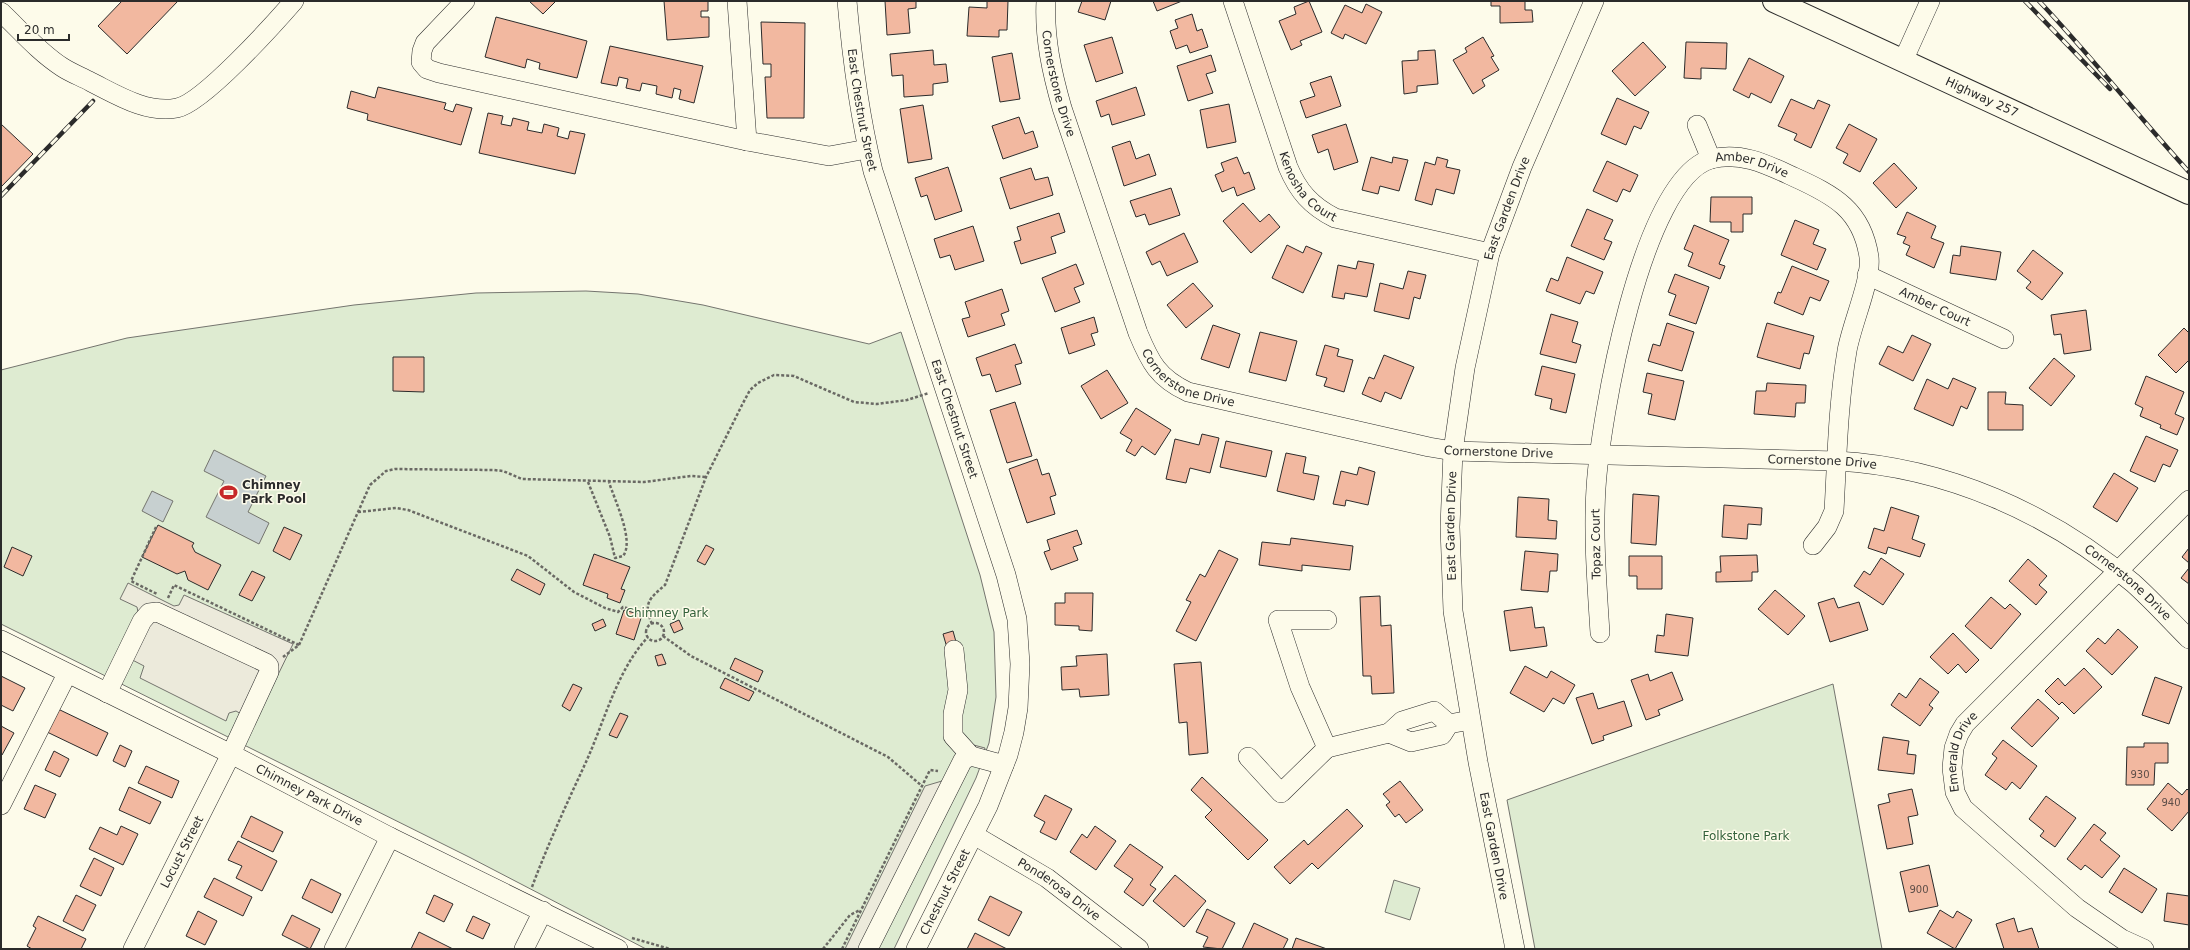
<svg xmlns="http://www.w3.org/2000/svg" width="2190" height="950" font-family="'DejaVu Sans',sans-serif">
<rect width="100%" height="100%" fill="#fdfbea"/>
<path fill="#deebd1" stroke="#74746e" d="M586,291L638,294L703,305L869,344L901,332L980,575L994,632L996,697L989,743L976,778L894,949H646L469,857L1,624V370L127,338L354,305L476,293Z
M1833,684L1882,949H1535L1507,800Z
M1394,880L1420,888L1410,920L1385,912Z"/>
<path fill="#eceadb" stroke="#74746e" d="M128,583L174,606L179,605L184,595L293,644L255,722L236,711L229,713L226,721L140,678L144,666L119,653L138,612L137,607L120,599Z
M966,743L985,748L979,766L970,765L876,949H845L925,786L942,781Z"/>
<path fill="#c7d0d0" stroke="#74746e" d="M214,450L266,476L248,512L269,523L259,544L206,517L224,481L204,471Z
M152,491L173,501L163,522L142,511Z"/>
<path fill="#f2b8a0" stroke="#2b2b2b" d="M122,1H178L127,54L98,26Z
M529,1H556L543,14Z
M664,1H708V11H701V17H709V37L667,40Z
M885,1H916V8L908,9L910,33L887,35Z
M987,1H1008L1007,30H999V37L967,36L969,7L987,8Z
M1082,1H1111L1105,20L1078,12Z
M1153,1H1182L1157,11Z
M1309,1L1322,32L1300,41L1302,45L1291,50L1279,21L1296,14L1294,7Z
M1491,1H1525V10H1532L1533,22L1500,23V6H1491Z
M1366,4L1382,12L1366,44L1345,34L1343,39L1331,33L1345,5L1362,13Z
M1192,14L1197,31L1202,29L1208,47L1190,53L1187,45L1176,49L1170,31L1178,28L1175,20Z
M496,17L587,41L577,78L539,69L540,63L527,59L525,68L485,57Z
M761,22L805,23L804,118H767L765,77H771V64H763Z
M1112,37L1123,73L1096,82L1084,45Z
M1483,37L1494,56L1491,57L1499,70L1482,80L1485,86L1473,94L1453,60L1467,52L1465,48Z
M1643,42L1666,67L1635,96L1612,71Z
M1686,42L1727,43L1726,69L1701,68V79L1684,78Z
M610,46L703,66L694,103L679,99L681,90L674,88L672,98L656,94L657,86L642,83L640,91L626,88L628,79L619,77L617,86L601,83Z
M933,50L934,65L946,64L948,82L933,84V95L904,97L903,75L892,76L890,54Z
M1435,50L1438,84L1417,86V92L1404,94L1402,61L1418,60V51Z
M1012,53L1020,99L1000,102L992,57Z
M1211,55L1216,71L1206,74L1213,93L1188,101L1177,66Z
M1749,58L1784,76L1771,103L1751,93L1749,98L1733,90Z
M1331,76L1341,106L1306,118L1300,101L1315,96L1310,83Z
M378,87L446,103L444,109L453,112L456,104L472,108L461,145L367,120L368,114L347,108L351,91L375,98Z
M1136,87L1145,115L1112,125L1109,114L1101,117L1096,101Z
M1617,98L1649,112L1641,129L1634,126L1626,145L1601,134Z
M1791,99L1814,109L1818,100L1830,105L1811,148L1794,140L1797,134L1778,126Z
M1229,104L1236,142L1207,148L1200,110Z
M923,105L932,159L908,163L900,109Z
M488,113L503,116L501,124L511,126L513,118L529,122L527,130L542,133L544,124L559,128L557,136L568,139L570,131L585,134L575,174L479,153Z
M1019,117L1025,134L1033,131L1038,147L1003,159L992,126Z
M1,124L33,154L1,187Z
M1346,124L1358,162L1334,170L1328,149L1318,153L1312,135Z
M1849,124L1877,139L1860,172L1843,163L1848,154L1836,148Z
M1130,141L1136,159L1149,154L1156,175L1124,186L1112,147Z
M1237,157L1244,174L1249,172L1255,189L1237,196L1234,187L1222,192L1215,175L1224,171L1221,163Z
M1371,157L1392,163L1393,157L1408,160L1399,191L1380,186L1378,194L1362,190Z
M1437,157L1448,160L1446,167L1460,170L1454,194L1436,189L1432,205L1415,200L1425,162L1435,165Z
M1607,161L1638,175L1630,192L1623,189L1617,202L1593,191Z
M1894,163L1917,188L1896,208L1873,183Z
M948,167L962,211L935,220L927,195L921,197L915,178Z
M1031,168L1035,180L1048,177L1053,195L1010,209L1000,178Z
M1171,188L1180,215L1149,225L1145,214L1136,217L1130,201Z
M1711,197H1752V214H1743V232H1731V222H1710Z
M1243,203L1260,222L1269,214L1280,227L1251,253L1223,221Z
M1587,209L1613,220L1604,239L1612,242L1604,260L1571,246Z
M1907,212L1936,226L1931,238L1944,243L1934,268L1906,255L1910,246L1903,243L1906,237L1897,234Z
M1059,213L1065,232L1051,237L1056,253L1021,264L1014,242L1021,240L1017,227Z
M1795,220L1819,230L1813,244L1826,249L1817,270L1781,255Z
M1694,225L1729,240L1719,264L1725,266L1720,279L1688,266L1693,253L1684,249Z
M973,226L984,261L955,270L950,255L940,258L934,239Z
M1184,233L1198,262L1167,276L1160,261L1152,265L1146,252Z
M1287,245L1303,253L1306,246L1322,253L1303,293L1272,278Z
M1961,246L2001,252L1996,280L1950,273L1953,255L1960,256Z
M2033,250L2063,273L2042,300L2026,288L2031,282L2017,271Z
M1567,257L1603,272L1594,294L1586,291L1580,304L1546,291L1551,278L1558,281Z
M1358,261L1374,264L1367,297L1345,293L1344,299L1332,297L1338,265L1356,269Z
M1076,264L1084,284L1074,288L1080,302L1055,312L1042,278Z
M1792,266L1829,281L1820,301L1810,297L1803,315L1774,303L1778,292L1781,293Z
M1408,271L1426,275L1420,299L1414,297L1409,319L1374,311L1380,283L1403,289Z
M1675,274L1709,287L1696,324L1669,315L1676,295L1668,292Z
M1193,283L1213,306L1186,328L1167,305Z
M1002,289L1009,311L1001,314L1005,325L968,337L962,319L970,317L965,302Z
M2086,310L2091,350L2064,354L2061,334L2054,335L2051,315Z
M1551,314L1578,322L1572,342L1581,345L1576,363L1540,354Z
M1094,317L1098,332L1091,334L1095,345L1069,354L1061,328Z
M1667,323L1694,332L1682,371L1648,361L1653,344L1660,346Z
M1767,323L1814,336L1809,354L1804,353L1800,369L1757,357Z
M1213,325L1240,334L1229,368L1201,359Z
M2184,328L2189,333V360L2176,373L2158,355Z
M1260,332L1297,341L1286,381L1249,372Z
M1912,335L1931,344L1913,381L1879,364L1888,346L1903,353Z
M1015,344L1022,363L1015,365L1021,384L996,392L990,374L982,376L976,358Z
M1325,345L1339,349L1337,356L1353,360L1344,392L1324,386L1327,378L1316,375Z
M1384,355L1414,367L1401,399L1385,392L1381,402L1362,394L1369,377L1374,379Z
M393,357H424V392L393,391Z
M2054,358L2075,376L2051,406L2029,388Z
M1542,366L1575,374L1566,413L1550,409L1552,399L1535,395Z
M1107,370L1128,403L1101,419L1081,386Z
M1647,373L1684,381L1675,420L1648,414L1652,394L1643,392Z
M2146,376L2184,392L2175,414L2184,418L2177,435L2160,428L2161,425L2140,416L2143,408L2135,404Z
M1953,378L1976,388L1967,409L1961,406L1953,426L1914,409L1927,379L1948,389Z
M1767,383L1806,385L1805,403H1796L1795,417L1754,414L1756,391H1766Z
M1988,392H2006L2005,404L2023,405V430H1988Z
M1015,402L1032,456L1007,463L990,410Z
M1136,408L1171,430L1155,455L1142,446L1135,456L1126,451L1132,440L1120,433Z
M1202,434L1219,438L1210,473L1190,468L1186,483L1166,479L1175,439L1199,445Z
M2146,436L2178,450L2170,467L2163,464L2155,482L2130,471Z
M1226,441L1272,451L1266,477L1220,467Z
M1286,453L1306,457L1303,473L1319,476L1314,500L1277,491Z
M1037,459L1042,475L1049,473L1056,495L1050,497L1055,514L1027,523L1009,469Z
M1359,467L1375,472L1368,505L1346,500L1345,506L1333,504L1341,471L1357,475Z
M2114,473L2138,488L2117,522L2093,507Z
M1633,494L1659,496L1656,545L1631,543Z
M1518,497L1549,499L1548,520L1557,521L1556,539L1516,537Z
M1724,505L1762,508L1761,525L1748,524L1747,539L1722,537Z
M1891,507L1919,516L1912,539L1925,544L1920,557L1888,547L1886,554L1868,548L1874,528L1884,531Z
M158,525L194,543L192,546L195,552L221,565L208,590L188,580L185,571L177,574L142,557Z
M284,527L302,535L290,560L273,551Z
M1077,530L1082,544L1073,547L1078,560L1051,570L1044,552L1050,550L1047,540Z
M1291,538L1353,546L1350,570L1302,565V571L1259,565L1262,542L1290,545Z
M706,545L714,549L705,565L697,561Z
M12,547L32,556L23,576L4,567Z
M2189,548V563L2182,557Z
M1219,550L1238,559L1196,641L1176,631L1191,602L1186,600L1200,574L1205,577Z
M1525,551L1558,554L1557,571H1550L1548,592L1521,590Z
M594,554L630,567L621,589L625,590L620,603L607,598L608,594L583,585Z
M1757,555L1758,572H1752V581L1716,582V572H1721L1720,556Z
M1629,556H1662V589H1637V576H1629Z
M1881,558L1904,574L1883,605L1854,586L1864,571L1870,575Z
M2028,559L2047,576L2039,585L2047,592L2036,605L2009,581Z
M2189,568V584L2181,578Z
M517,569L545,584L540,595L511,580Z
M252,571L265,577L252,601L239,595Z
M1775,590L1805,616L1788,635L1758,609Z
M1065,593H1093L1092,631L1079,630V626L1055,625V603H1065Z
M1380,596L1381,626L1391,625L1394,693L1372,694L1371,676H1363L1360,597Z
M1991,597L2005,609L2010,604L2021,614L1991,649L1965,626Z
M1834,598L1838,608L1859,602L1868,630L1830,642L1818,603Z
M1532,607L1535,628L1544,627L1547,646L1510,651L1504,611Z
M624,610L642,615L634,640L616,634Z
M1666,614L1693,618L1688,656L1655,652L1657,635L1664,636Z
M603,619L606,626L595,631L592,624Z
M679,620L683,629L674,633L670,624Z
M2118,629L2138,647L2112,675L2086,651L2098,638L2105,644Z
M953,631L958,649L948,651L943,634Z
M1953,633L1979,660L1966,673L1958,664L1948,674L1930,657Z
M662,654L666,664L658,666L655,656Z
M1107,654L1109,695L1080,697L1079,689L1062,690L1061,667L1077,666L1076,656Z
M735,658L763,671L758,682L730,669Z
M1201,662L1208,753L1189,755L1187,722L1179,723L1174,664Z
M1525,666L1547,678L1551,671L1575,685L1564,704L1553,698L1544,712L1510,693Z
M2084,668L2102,687L2074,714L2062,702L2059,705L2045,691L2058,678L2065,686Z
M1672,672L1683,700L1658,710L1660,715L1646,720L1631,680L1648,674L1650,681Z
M1,676L25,688L13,711L1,705Z
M2155,677L2182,687L2169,724L2142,715Z
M725,678L754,692L749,701L720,688Z
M1920,678L1939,692L1929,705L1933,708L1920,726L1891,705L1899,693L1906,698Z
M573,684L582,688L570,711L562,706Z
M1593,693L1598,709L1624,701L1632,726L1603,736L1604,740L1592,744L1576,698Z
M2038,699L2059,718L2032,747L2011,728Z
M58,709L108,733L97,756L47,732Z
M620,713L628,716L617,738L609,735Z
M1,726L14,733L2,755H1Z
M1883,737L1909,741L1907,754L1916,755L1914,774L1878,770Z
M2003,740L2037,766L2020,789L2012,782L2006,790L1985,775L1997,758L1992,754Z
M2144,743H2168V763H2155L2154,785H2126L2127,747H2144Z
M120,745L132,751L125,767L113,761Z
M54,751L69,759L60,777L45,770Z
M146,766L179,781L172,798L138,783Z
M1202,777L1268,840L1248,860L1205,817L1212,810L1191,790Z
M1400,781L1423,810L1406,823L1399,814L1395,817L1386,805L1390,802L1383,794Z
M2168,783L2182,795L2187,789L2189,791V811L2172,831L2147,809Z
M35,785L56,794L45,818L24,809Z
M129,787L161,802L150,824L119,810Z
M1912,789L1918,815L1908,817L1913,844L1887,849L1878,805L1890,802L1888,794Z
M1045,795L1072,809L1056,840L1040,832L1045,822L1034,816Z
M2046,796L2076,818L2055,847L2040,836L2044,831L2029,819Z
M1347,809L1363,826L1318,869L1312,863L1290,884L1274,867L1304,840L1308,845Z
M251,816L283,832L273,852L241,837Z
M2094,824L2106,833L2100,840L2120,856L2102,878L2085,865L2081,870L2067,859Z
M121,826L138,834L123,865L89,849L100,827L117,835Z
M1095,826L1116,841L1096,870L1070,852L1082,834L1087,838Z
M238,841L277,861L262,891L236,878L242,866L228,860Z
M1130,844L1163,867L1150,885L1156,889L1143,906L1124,892L1133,879L1114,866Z
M94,858L114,868L101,896L80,886Z
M1929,865L1938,906L1909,912L1900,872Z
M2124,868L2157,889L2142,913L2109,892Z
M1175,875L1206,901L1184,927L1153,901Z
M214,878L252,897L243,916L204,897Z
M311,879L341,894L332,913L302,898Z
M2167,893L2189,896V925L2164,921Z
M76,895L96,905L83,931L63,921Z
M434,895L453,904L444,922L426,913Z
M990,896L1022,912L1009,936L978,920Z
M1207,909L1235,923L1222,949L1203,947L1208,937L1196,932Z
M1940,910L1953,918L1957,911L1972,920L1955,949L1927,933Z
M198,911L217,921L205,945L186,936Z
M292,915L320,929L310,949L282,935Z
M38,916L86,939L81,949H32L27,946L36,928L33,926Z
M473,916L490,924L483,939L466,931Z
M2014,918L2018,932L2032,928L2039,949H2004L1996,924Z
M1254,923L1288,939L1283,949H1242Z
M419,932L453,949H411Z
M975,933L1007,949H967Z
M1296,938L1327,949H1292Z"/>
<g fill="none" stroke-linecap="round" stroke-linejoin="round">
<defs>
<g id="minor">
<path d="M465,1L425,43L422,51L421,62L427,69L439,73L747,141"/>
<path d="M737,1L747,141L829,156L867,149"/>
<path id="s1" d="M847,1C852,59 859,114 873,171L1006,575L1017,619L1020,664L1018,708L1014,732L1008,755L988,806L916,949"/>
<path id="s2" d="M1046,1C1044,38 1052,73 1062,108L1138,333C1150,362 1158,378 1188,392L1429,447L1453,451L1837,461C1946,467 2050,513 2133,583C2152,600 2170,620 2189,639"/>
<path id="s3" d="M1233,1L1288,167C1298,191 1311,206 1335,218L1490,253"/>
<path d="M1,12C21,31 39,52 62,67C71,73 82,77 91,82C117,95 147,114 177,108C203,103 274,24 294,1"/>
<path d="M1903,61L1930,1"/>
<path d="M1697,125L1711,159"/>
<path id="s4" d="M1867,275L2004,339"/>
<path d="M1327,620H1278L1300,687L1327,748L1389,733"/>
<path id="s5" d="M1600,633C1597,585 1593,536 1596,488C1600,422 1641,179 1711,159C1741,151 1768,165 1794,177C1834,195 1862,210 1869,257C1872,279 1851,326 1847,351C1838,404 1837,458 1834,511L1827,527L1813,545"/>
<path id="s6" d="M1,640L231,754L390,837L618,949"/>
<path d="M954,650L958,690L953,714V736L971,756"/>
<path d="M107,693L142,621L149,613L157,612L266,663L269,666V672L231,754L133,949"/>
<path d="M1449,724L1434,711L1402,721L1389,733L1411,742L1442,735L1449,724L1470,720"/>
<path d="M1248,757L1281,793L1327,748"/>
<path d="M1,805L67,674"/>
<path id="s7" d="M974,835L1047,878L1139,949"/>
<path d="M334,949L390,837"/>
<path d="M524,949L543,911"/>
<path d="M868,949L963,760L971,756L1004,765"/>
<path id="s8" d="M1515,949L1478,762L1453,611L1450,527L1453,451L1465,368L1490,253L1522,167L1594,1"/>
<path id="s9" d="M2144,949L2122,939L2077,908L1963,808L1955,792L1952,768L1954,748L1959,734L1965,724L2189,500"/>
</g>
<g id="major">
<path id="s10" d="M1774,1L2189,193"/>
</g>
</defs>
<use href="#minor" stroke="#2b2b2b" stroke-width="20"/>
<use href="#major" stroke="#2b2b2b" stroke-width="24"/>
<path stroke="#6a6964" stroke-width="2.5" stroke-dasharray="3 2" stroke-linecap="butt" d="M588,482L610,537L615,558L623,556C635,541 614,499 609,482
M358,512L396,508L408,510L528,556L574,592L605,608L618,612L623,607L648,614
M156,527L131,581L157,594
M168,598L174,585L299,645
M646 632a9 9 0 1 1 18 0a9 9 0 1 1-18 0Z
M652,624C643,603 649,599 665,585L706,477L742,405L750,390L758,383L774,375L794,376L854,402L877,404L907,400L929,393
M663,636L691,656L888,757L922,786
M283,657L299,645L370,485L386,471L395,469L494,470L503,471L522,479L644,482L691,476L706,477
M532,887C548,844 567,803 586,762C605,720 617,670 648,637
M632,938L670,949
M823,949L850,915L860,910
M842,949L922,786L930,770L938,771"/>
<use href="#minor" stroke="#fdfbea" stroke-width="19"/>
<use href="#major" stroke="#fdfbea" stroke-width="22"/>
<defs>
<path id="rail" d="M2025,1L2110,89
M2039,1C2091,56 2138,116 2189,172
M1,196L93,101"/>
</defs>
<use href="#rail" stroke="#2b2b2b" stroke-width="4.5"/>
<use href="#rail" stroke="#fdfbea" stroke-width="3" stroke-dasharray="9" stroke-linecap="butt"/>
</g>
<defs>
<symbol id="stadium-bare" viewBox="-9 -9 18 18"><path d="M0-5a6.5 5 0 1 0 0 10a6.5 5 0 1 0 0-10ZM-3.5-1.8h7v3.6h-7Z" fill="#c62828" stroke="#fdfbea" stroke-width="2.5" paint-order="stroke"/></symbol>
</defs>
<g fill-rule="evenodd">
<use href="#stadium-bare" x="216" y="480" width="25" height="25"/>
</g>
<g text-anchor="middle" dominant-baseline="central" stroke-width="3" stroke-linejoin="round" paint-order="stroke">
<g font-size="10" fill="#5d4e48">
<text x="2140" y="774">930</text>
<text x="2171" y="802">940</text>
<text x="1919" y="889">900</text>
</g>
<g font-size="12" fill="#2b2b2b" stroke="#fdfbea">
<text stroke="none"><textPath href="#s2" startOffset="84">Cornerstone Drive</textPath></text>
<text stroke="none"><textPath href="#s10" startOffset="229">Highway 257</textPath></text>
<text stroke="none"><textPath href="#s1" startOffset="110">East Chestnut Street</textPath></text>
<text stroke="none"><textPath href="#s5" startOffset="546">Amber Drive</textPath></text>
<text stroke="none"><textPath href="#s3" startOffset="203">Kenosha Court</textPath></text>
<text stroke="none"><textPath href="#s8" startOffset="753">East Garden Drive</textPath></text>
<text stroke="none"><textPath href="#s4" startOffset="75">Amber Court</textPath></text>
<text stroke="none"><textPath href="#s2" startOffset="419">Cornerstone Drive</textPath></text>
<text stroke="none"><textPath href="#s1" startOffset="433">East Chestnut Street</textPath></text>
<text stroke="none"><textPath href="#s2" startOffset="743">Cornerstone Drive</textPath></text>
<text stroke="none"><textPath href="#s2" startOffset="1067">Cornerstone Drive</textPath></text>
<text stroke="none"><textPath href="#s8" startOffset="429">East Garden Drive</textPath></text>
<text transform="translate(1596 544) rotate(-91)">Topaz Court</text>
<text stroke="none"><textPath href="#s2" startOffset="1403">Cornerstone Drive</textPath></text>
<text stroke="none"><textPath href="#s9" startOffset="291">Emerald Drive</textPath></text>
<text stroke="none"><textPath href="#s6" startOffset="345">Chimney Park Drive</textPath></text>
<text transform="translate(1494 846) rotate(79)">East Garden Drive</text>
<text transform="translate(182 852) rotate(-63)">Locust Street</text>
<text stroke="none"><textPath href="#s7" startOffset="101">Ponderosa Drive</textPath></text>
<text transform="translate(945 892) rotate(-63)">Chestnut Street</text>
</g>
<g font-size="12" font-weight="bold" fill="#2b2b2b" stroke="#fdfbea" text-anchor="start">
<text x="242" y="485">Chimney<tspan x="242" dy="14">Park Pool</tspan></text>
</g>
<g font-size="12" fill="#34623c" stroke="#fdfbea">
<text x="667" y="613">Chimney Park</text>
<text x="1746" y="836">Folkstone Park</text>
</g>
</g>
<rect width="2190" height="950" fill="none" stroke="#2b2b2b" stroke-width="4"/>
<path d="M18 34v6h51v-6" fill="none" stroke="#2b2b2b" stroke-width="2"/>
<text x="24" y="34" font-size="12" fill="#2b2b2b" stroke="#fdfbea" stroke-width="3" paint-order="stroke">20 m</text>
</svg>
